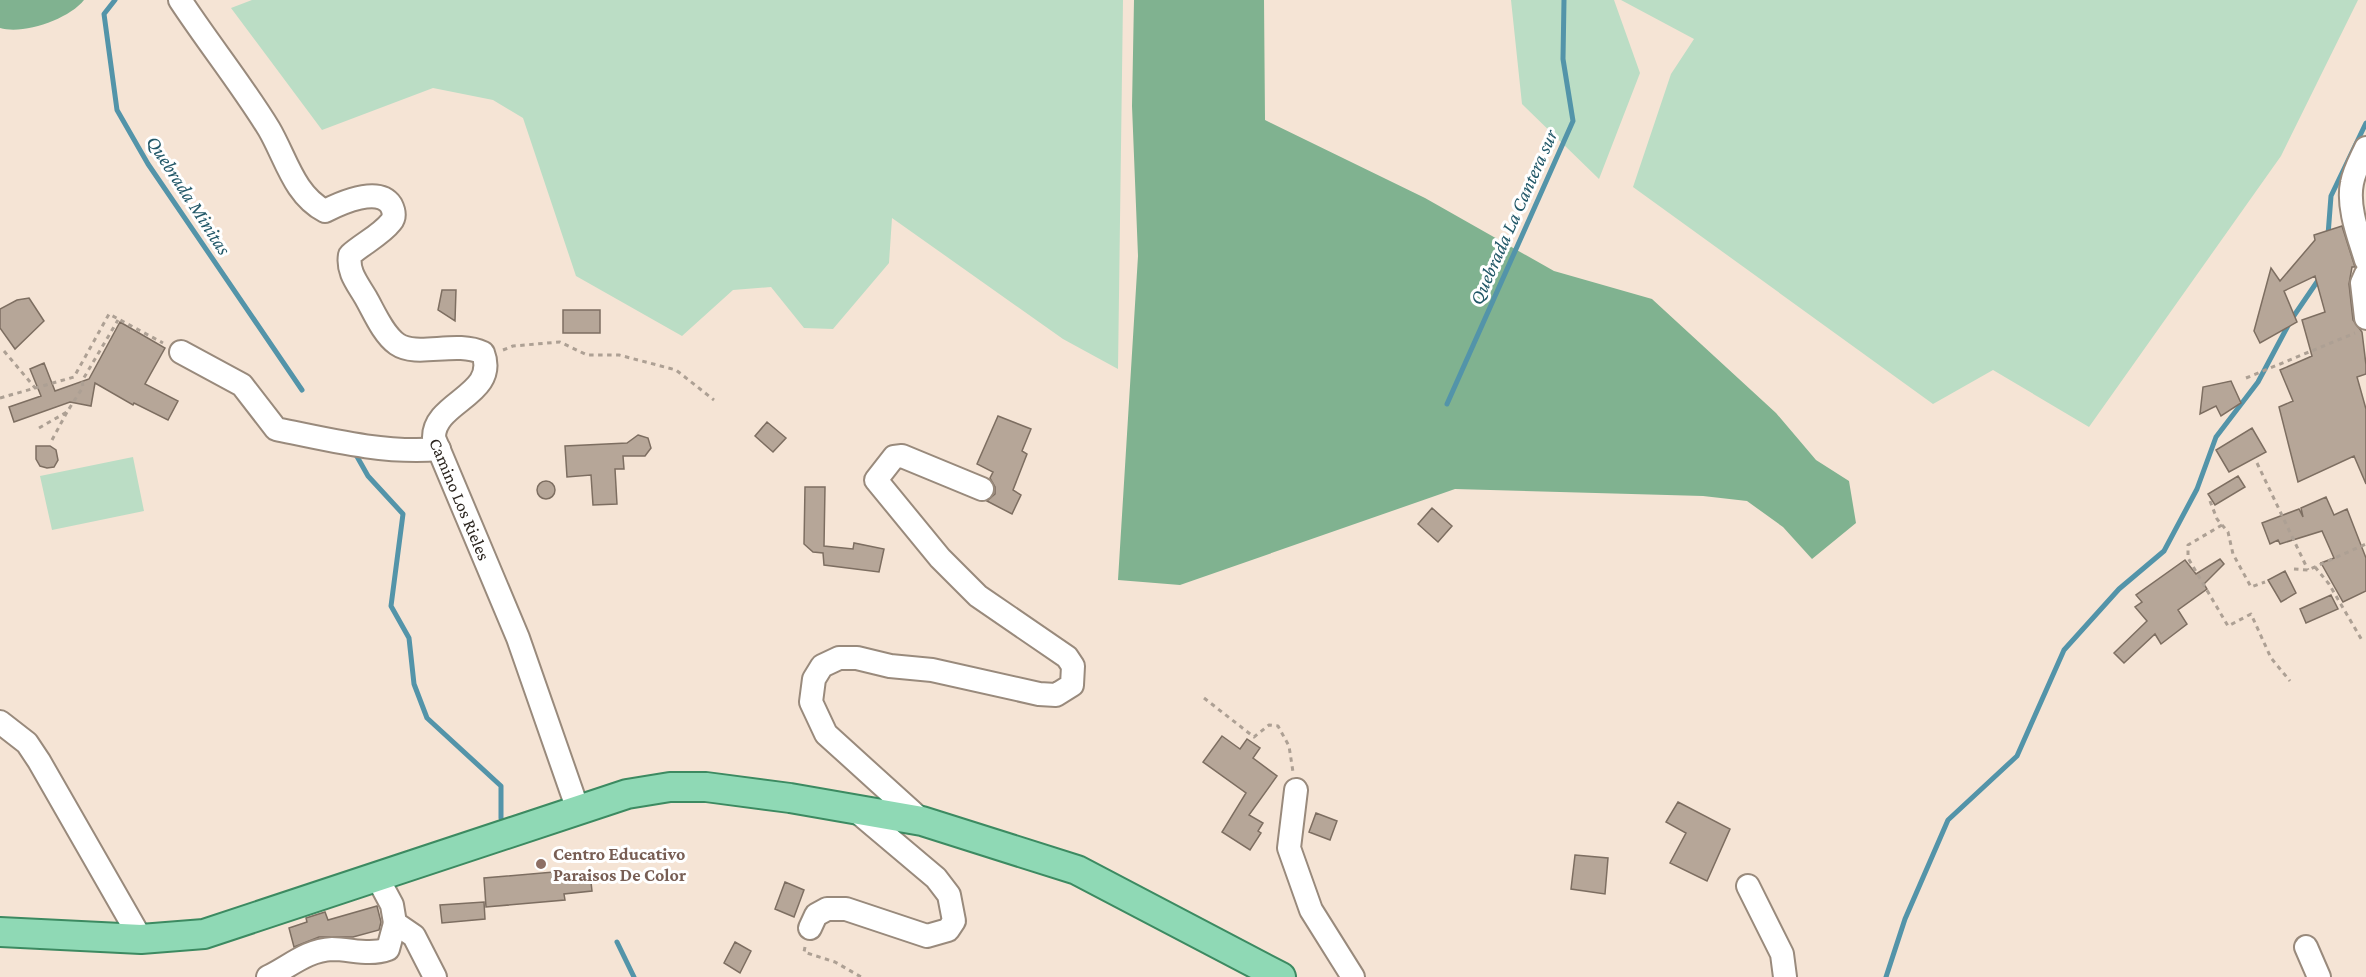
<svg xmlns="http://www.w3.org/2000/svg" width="2366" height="977" font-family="'Crimson Pro',serif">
<rect width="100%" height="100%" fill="#f5e4d5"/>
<path fill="#bbddc5" d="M252,0H1123L1118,369L1063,339L892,218L889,263L833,329L804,328L771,287L733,290L682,336L576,276L523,118L493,100L433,88L322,130L231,8Z
M1511,0H1614L1640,73L1599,179L1522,104Z
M1621,0H2358L2281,156L2089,427L1993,370L1933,404L1633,187L1671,74L1694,39Z
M133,457L144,511L52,530L40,476Z"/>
<path fill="#80b290" d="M0,0H84C69,19 24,35 0,28Z
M1134,0H1264L1265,120L1425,198L1554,271L1652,299L1776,413L1816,460L1849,481L1856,523L1812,559L1783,527L1747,501L1703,496L1455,489L1180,585L1118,580L1138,256L1132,106Z"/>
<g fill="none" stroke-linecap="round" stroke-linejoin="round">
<path stroke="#5394a9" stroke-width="5" d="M115,0L104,14L117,110L148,164L302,390
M2328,235L2331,196L2366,123
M1447,404L1573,121L1563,59L1564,0
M355,453L368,476L403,514L391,606L409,638L414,684L427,718L501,786V818
M617,942L634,977
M1886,977L1905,919L1948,820L2017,756L2064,650L2119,589L2164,551L2197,489L2216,437L2258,382L2291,320L2321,276"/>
</g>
<path fill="#b6a698" stroke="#7d6e61" stroke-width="1.5" d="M2342,226L2355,267H2352L2349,284L2353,320L2362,332L2366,365V374L2357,377L2366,409V484L2354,456L2298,482L2279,407L2293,401L2280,370L2312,356L2302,320L2325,312L2315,276L2284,291L2297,322L2260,343L2254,331L2271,268L2280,281L2315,240L2314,235Z
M442,290H456L455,321L438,310Z
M29,298L44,321L15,349L0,328V309L17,300Z
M563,310H600V333H563Z
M120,322L165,348L145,384L178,401L168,420L134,403L133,405L95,383L91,406L70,402L14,422L9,407L41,396L30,369L44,363L55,391L89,379Z
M2231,381L2241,403L2221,416L2216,406L2200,414L2203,387Z
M998,416L1031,429L1022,451L1027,454L1013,490L1021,495L1012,514L987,501L995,494V487L990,478L993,472L977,464Z
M767,422L786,438L773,452L755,436Z
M2252,428L2266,452L2229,472L2216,450Z
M638,435L648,438L651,448L645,456H623L624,469H615L617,504L593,505L591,475L567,477L565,446L627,443Z
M36,446H50L56,450L58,460L54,467L47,468L40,466L36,459Z
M2238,476L2245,487L2215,505L2208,494Z
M537 490a9 9 0 1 1 18 0a9 9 0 1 1-18 0Z
M805,487H825L824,546L853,549L854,543L884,549L879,572L824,565L823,553L813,552L804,544Z
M2326,497L2334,515L2347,509L2366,558V591L2343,602L2321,563L2334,558L2322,531L2280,544L2278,540L2270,544L2262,523L2299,509L2303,517L2301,508Z
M1432,508L1452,526L1438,542L1418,524Z
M2220,559L2224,564L2204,584L2207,589L2178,610L2187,624L2161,644L2155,634L2124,663L2114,653L2147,621L2135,607L2142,602L2136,595L2185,560L2196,574Z
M2285,571L2296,593L2281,602L2268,580Z
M2331,595L2338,609L2306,623L2300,609Z
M1222,736L1240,749L1247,739L1260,748L1253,758L1277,776L1249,815L1263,823L1258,831L1261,833L1250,850L1222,832L1246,793L1203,762Z
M1678,802L1730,829L1707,881L1670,863L1686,833L1666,822Z
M1316,813L1337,821L1330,840L1309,832Z
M1575,855L1608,858L1605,894L1571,889Z
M565,871L569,874L590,873L592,891L564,894L565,900L486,907L484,878Z
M785,882L804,890L794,917L775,909Z
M484,902L485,919L442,923L440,905Z
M377,906L381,922L379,930L353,937H319L294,947L289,928L307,922L306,918L325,912L328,920Z
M735,942L751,951L740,973L724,963Z"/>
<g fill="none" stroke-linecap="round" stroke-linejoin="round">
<defs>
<g id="minor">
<path id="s1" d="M180,0C209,44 242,85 269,129C286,158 294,195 325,211C341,203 378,186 391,205C394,211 395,217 391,222C381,235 362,244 350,255C347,272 358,284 366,298C374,312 383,334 397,344C417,358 456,340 483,353C499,395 433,402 434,438L518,638L578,810"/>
<path d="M2366,148C2361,159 2354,171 2352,183C2347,207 2359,237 2366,260"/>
<path d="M2366,274L2362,283L2366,318"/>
<path d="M181,352L242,385L276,429C329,440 386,454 439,449"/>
<path d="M0,722L27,743L39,761L141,939"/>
<path d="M1296,790L1289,848L1311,910L1353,977"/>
<path d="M922,821L826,734L811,702L814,679L822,666L839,658H857L890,666L932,670L1039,694L1056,695L1072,685L1073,666L1067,657L978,596L940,558L876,480L894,457L902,456L982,489"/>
<path d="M377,877L392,905L395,923L414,936L435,977"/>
<path d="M1748,886L1782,954L1785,977"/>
<path d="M810,928L816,915L827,909H846L927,936L948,930L954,921L949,895L936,878L853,808"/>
<path d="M2306,947L2319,977"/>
<path d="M268,977C289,967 307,950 332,949C351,949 369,956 388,949L395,923"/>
</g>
<path id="major" d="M0,932L141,939L204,934L627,794L670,787H706L790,798L922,821L1077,870L1281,977"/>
</defs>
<use href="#minor" stroke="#998a7c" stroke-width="26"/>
<use href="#major" stroke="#3c8a61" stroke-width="32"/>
<path stroke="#ada094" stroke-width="3" stroke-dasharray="4.5 4.5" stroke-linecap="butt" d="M503,350L513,346L560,342L587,355H619L676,370L714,400
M4,351L36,389
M2246,378L2355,333
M0,398L74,377L109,314L163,343
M39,428L67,412L83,387L82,381L118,320
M52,440L67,412
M2257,463L2308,570
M2210,501L2217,519L2228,532L2233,554L2251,587L2265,582
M2222,525L2188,545V558L2228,626L2251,614L2271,658L2290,681
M2315,567L2329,584L2363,642
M2294,569L2308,570L2366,544
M1204,698L1254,737L1269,725L1278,726L1289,746L1293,772
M805,947L804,952L835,962L861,977"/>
<use href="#minor" stroke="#fff" stroke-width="22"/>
<use href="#major" stroke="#8fd9b5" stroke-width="28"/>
</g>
<circle fill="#8d6e63" stroke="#fff" stroke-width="2" cx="541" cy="864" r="6"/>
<g text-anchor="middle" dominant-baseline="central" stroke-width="6" stroke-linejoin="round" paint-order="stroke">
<g font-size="18" fill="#2b251f" stroke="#fff">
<text stroke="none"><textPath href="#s1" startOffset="762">Camino Los Rieles</textPath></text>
</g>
<g font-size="18" font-weight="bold" fill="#785e54" stroke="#fff" text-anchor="start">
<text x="553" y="854">Centro Educativo<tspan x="553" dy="21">Paraisos De Color</tspan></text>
</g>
<g font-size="20" font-style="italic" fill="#225868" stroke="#fff">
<text transform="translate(189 195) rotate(57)">Quebrada Minitas</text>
<text transform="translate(1513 217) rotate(-66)">Quebrada La Cantera sur</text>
</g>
</g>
</svg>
